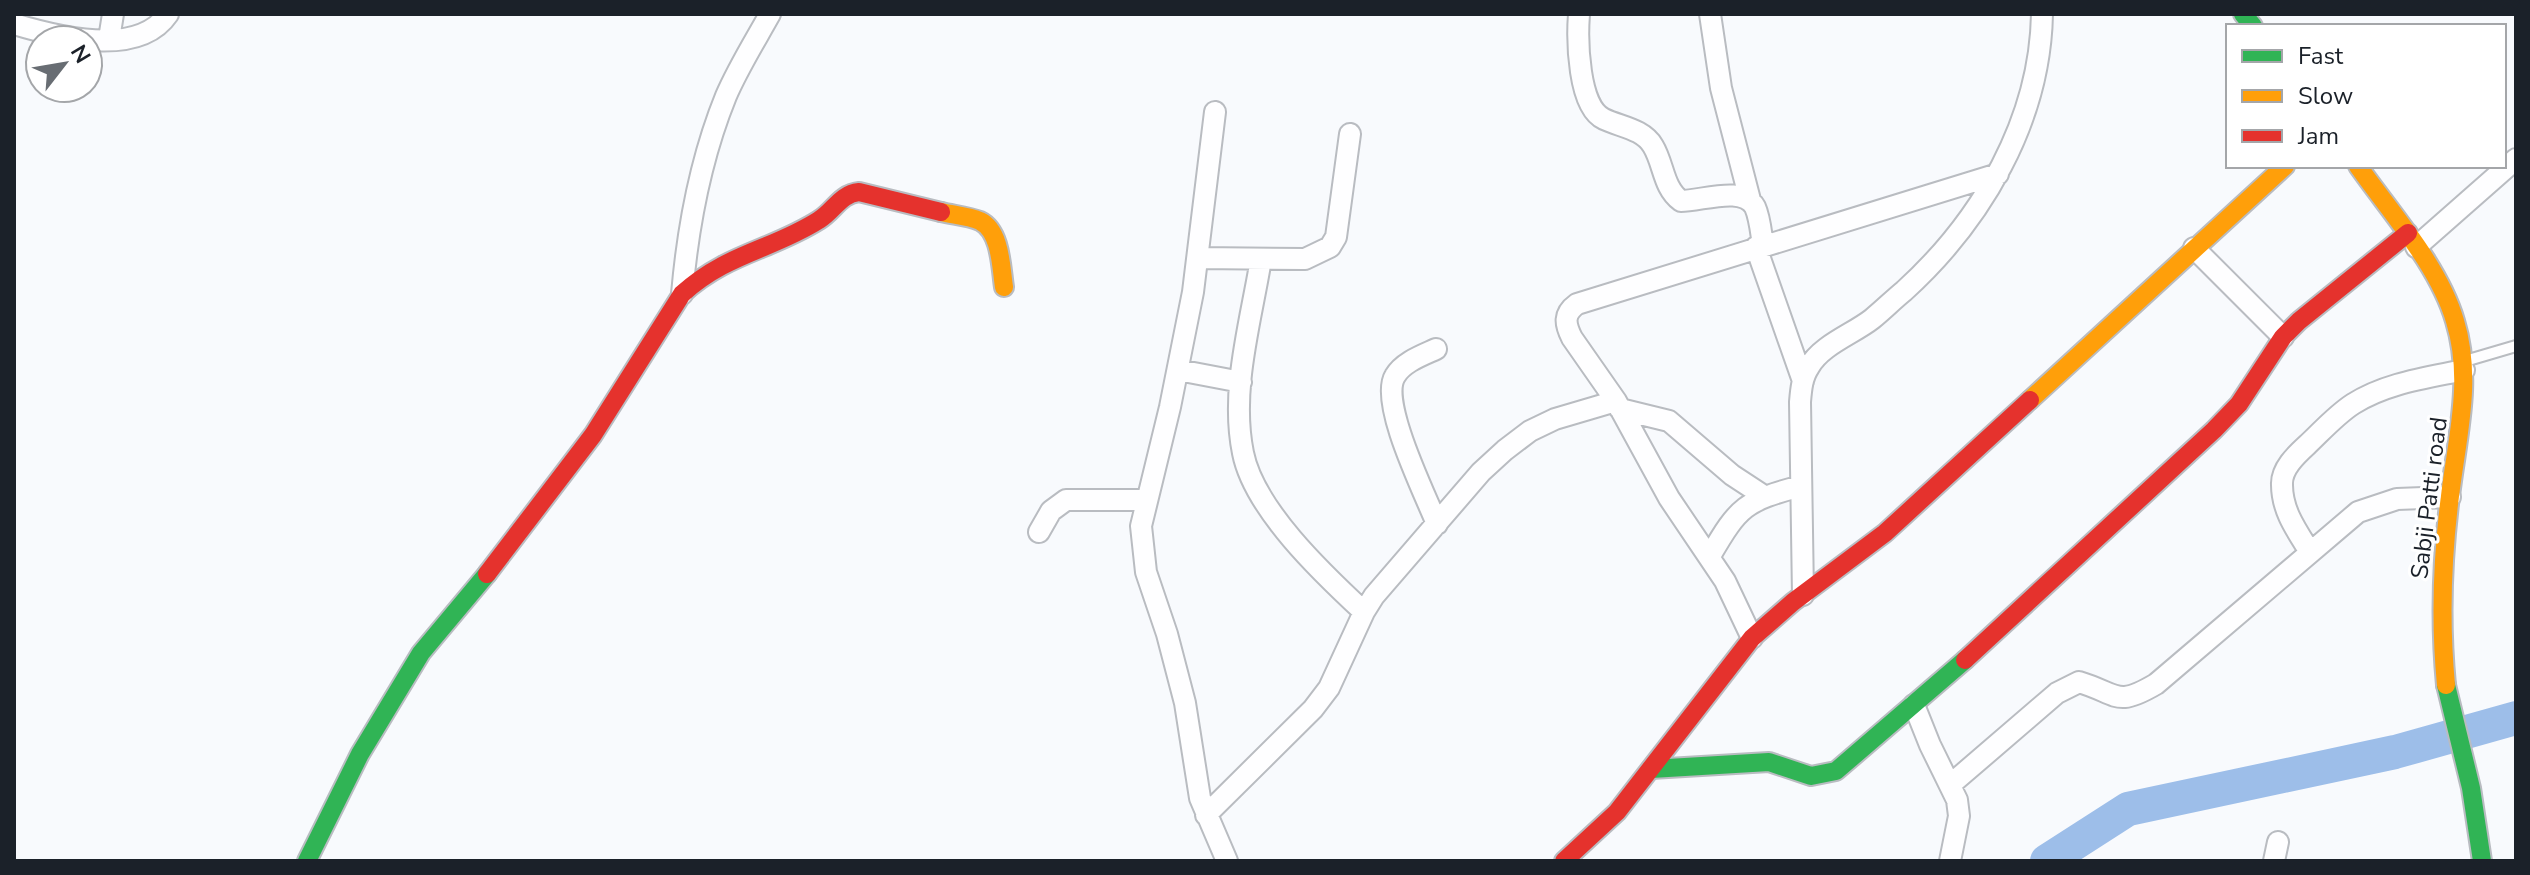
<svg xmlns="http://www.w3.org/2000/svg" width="2530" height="875" font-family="'Nunito Sans',sans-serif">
<rect width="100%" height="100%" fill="#f8fafd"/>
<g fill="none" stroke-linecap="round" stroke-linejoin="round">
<path stroke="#9dbee9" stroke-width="34" d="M2047,861L2128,809L2395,752L2516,718"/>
<defs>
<path id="lane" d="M2465,361L2516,346"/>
<path id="street" d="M1579,14C1577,40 1578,107 1604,119C1621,127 1643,129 1653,146C1664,164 1663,188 1681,201C1702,201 1743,185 1755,207C1760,218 1761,233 1763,245
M1710,14L1721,88L1750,200
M14,24C57,37 138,58 168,14
M109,39L113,14
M1215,112L1193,292L1170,407L1141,526L1146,572L1167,634L1185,703L1200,798L1227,861
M1756,247L1803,381
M2416,247L2516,159
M2194,248L2283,337
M1198,258L1305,259L1330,247L1336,237L1350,134
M1261,259C1251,321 1230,390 1243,453C1254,509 1323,574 1364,612
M682,294C688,225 700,160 726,96C738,68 755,41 770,14
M1436,349C1423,355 1403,362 1395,376C1379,402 1425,494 1437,524
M1178,370L1241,382
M1620,409L1669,421L1732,475L1764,496
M1039,532L1051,511L1066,500H1147
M2310,552C2297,531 2282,511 2282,485C2281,469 2296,455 2307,445C2322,431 2336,415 2353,404C2386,383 2426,378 2464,370
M1710,556C1739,506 1745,501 1801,486
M1803,595L1800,402C1801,390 1802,377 1809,367C1821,345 1853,334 1872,319C1883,310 1893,300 1904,291C1982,220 2040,121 2042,14
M1752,638L1725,581L1669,498L1616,401L1572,338C1565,324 1563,314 1577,304L1998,174
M1914,705L1930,745L1957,800L1959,816L1950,861
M1950,785L2057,693L2079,682C2119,694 2115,708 2156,684L2358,512L2397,499L2450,497
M1206,815L1313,709L1329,688L1364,612L1374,596L1481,472L1505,450L1530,431L1555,419L1616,401
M2274,861L2278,842"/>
<path id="fast" d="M2243,14L2253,26
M2446,685L2471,788L2482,861
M1651,769L1769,762L1811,776L1836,771L1965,660
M307,861L360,754L421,653L487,574"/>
<path id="slow" d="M2358,166C2391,213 2439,266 2455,321C2473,380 2457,437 2450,496C2442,559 2440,622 2446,685
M941,212C953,215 968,216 980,221C1001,231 1001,268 1004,287
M2030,400L2285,166"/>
<path id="jam" d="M487,574L593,435L682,294C727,253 772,250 819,220C834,211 840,194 859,192L941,212
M1965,660L2214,430L2239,404L2283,337L2299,321L2408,233
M1564,861L1617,812L1752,638L1793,602L1885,533L2030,400"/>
</defs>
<use href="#lane" stroke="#b9bcc1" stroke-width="14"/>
<use href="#street" stroke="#b9bcc1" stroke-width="24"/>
<use href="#fast" stroke="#b9bcc1" stroke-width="22"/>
<use href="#slow" stroke="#b9bcc1" stroke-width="22"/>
<use href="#jam" stroke="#b9bcc1" stroke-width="22"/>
<use href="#lane" stroke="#fefeff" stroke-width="10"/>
<use href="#street" stroke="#fefeff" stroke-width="20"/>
<use href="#fast" stroke="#30b455" stroke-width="18"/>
<use href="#slow" stroke="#ff9f0a" stroke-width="18"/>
<use href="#jam" stroke="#e5322d" stroke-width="18"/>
</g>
<g text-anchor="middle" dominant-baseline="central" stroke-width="6" stroke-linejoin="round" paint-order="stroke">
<g font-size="24" fill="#1b2129" stroke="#fff">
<text transform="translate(2429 498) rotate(-83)">Sabji Patti road</text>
</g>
</g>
<rect width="2530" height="875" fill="none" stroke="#1b2129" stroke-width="32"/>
<rect x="2226" y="24" width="280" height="144" fill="#ffffff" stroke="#a4a6a9" stroke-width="2"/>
<rect x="2242" y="50" width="40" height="12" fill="#30b455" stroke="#a4a6a9" stroke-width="2"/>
<text x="2298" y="64" font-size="24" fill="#1b2129">Fast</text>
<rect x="2242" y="90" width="40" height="12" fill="#ff9f0a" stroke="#a4a6a9" stroke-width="2"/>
<text x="2298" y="104" font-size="24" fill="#1b2129">Slow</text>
<rect x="2242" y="130" width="40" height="12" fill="#e5322d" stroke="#a4a6a9" stroke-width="2"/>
<text x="2298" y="144" font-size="24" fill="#1b2129">Jam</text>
<g transform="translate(64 64) rotate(59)"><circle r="38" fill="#ffffff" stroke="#a4a6a9" stroke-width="2"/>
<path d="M0-6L14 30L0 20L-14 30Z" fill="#686d73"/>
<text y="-12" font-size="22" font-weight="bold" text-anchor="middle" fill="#1b2129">N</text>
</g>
</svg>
